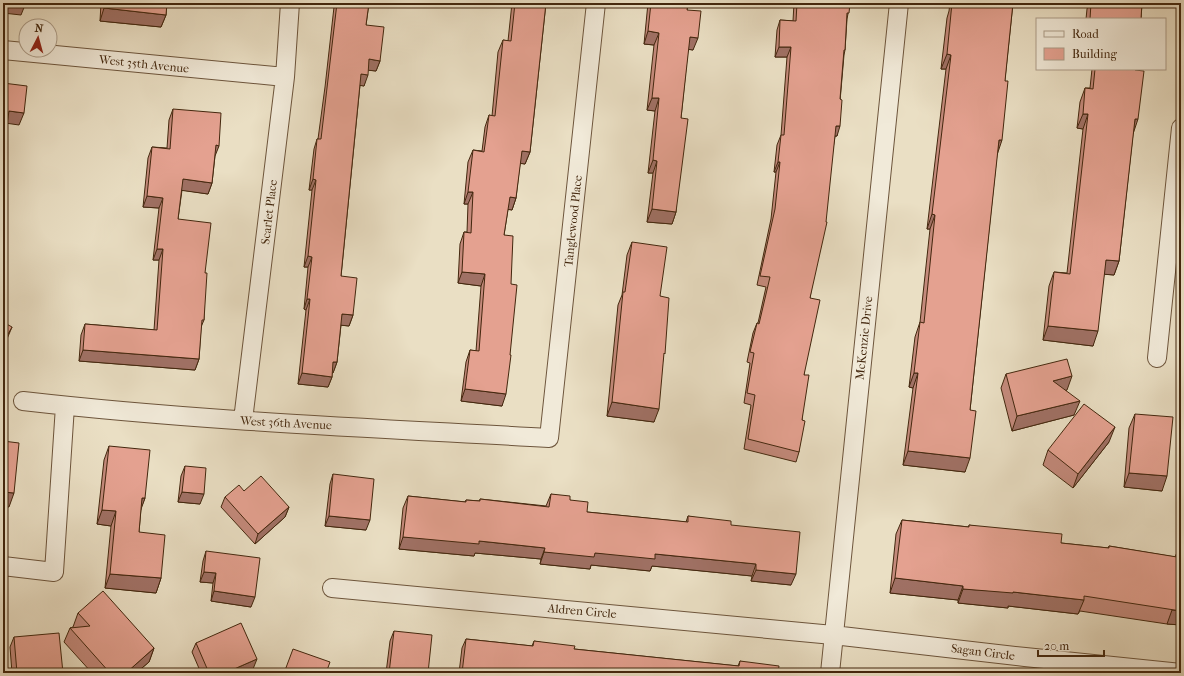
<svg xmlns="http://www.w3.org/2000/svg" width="1184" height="676" font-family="'IM FELL French Canon',serif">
<rect width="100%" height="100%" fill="#eadfc4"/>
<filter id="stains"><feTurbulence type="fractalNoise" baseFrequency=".005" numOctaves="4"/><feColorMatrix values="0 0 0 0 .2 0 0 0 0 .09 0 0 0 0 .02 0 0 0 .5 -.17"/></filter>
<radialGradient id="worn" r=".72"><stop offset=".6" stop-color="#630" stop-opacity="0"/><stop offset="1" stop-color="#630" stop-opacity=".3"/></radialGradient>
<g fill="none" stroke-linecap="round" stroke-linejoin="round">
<defs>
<path id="street" d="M3,50L285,77
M1157,358L1181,128
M23,401C198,421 374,428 549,438L596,3
M243,420L285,77L290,3
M3,566L54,572L65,406
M332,588L833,635L1025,657L1181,673
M830,673L899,3"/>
</defs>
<use href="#street" stroke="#6d553c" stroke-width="20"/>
<use href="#street" stroke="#f1ead9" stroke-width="18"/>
</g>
<path fill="#c48a7c" stroke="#43270e" d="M101,3H167L166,15L161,27L100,21Z
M331,3H369L366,25L380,61L376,71L368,70L364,86L360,85L341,276L353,315L349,326L341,325L337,362L333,373H332V377L328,387L298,384L306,310L304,309L308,267H304L312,190H309L314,149L317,139H318L325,87L334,7L331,6Z
M512,3H546L530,152L525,164L520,163L516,198L512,210L508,209L504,235L502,406L461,401L466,362L470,350L476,351L481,286L458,283L460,244L464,232H467L468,204H464L468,162L473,150L482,151L485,127L489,115L492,116L498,52L503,40L508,41Z
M648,3H688L687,10L693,50L688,49L681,118L676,212L672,224L647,222L653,173H648L655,111L647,110L654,45L644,44Z
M794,3H850L847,19L845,50L844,55L837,136H835L810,298L804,375L802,420L799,452L796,462L744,449L751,405L744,403L750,363L747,362L753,333L757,323H758L766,287L757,285L771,219L776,172H774L777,145L781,135L787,57H775L777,30L780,20L793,21Z
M950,3H1013L970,410L965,472L903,465L913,388L909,387L915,337L920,322L930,229H927L946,69H941L947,18L949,11Z
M1089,3H1142L1141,19H1086L1087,9Z
M1092,69H1135L1133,134L1119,261L1114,275L1104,274L1093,346L1043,340L1049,286L1054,272L1067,273L1083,129L1077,128L1080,102L1085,88H1090Z
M173,109L215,156L212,183L208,194L182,190L178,219L205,273L204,320L201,327L199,359L195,370L79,361L81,335L85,324L154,330L159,260H153L159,208L143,207L148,158L152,147L167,148L169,120Z
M632,242L660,296L663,359L654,422L607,416L618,305L622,295L627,255Z
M1006,374L1067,390H1066L1074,415L1012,431L1001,388Z
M1135,414L1162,491L1124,487L1129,428Z
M1109,442L1073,488L1043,465L1048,450Z
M109,446L145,498L141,508L139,532L161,578L156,593L105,588L111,526L97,524L104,460Z
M185,466L200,504L178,502L181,476Z
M333,474L366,530L325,526L330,484Z
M244,491L289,507L285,517L255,544L221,507L225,497Z
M551,494L570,500L587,512L686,522L688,516L731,525L791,585L751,581L752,576L652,566L650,571L591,565L590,569L540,564L541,559L475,553L474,556L399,549L403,508L408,496L465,502L466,500L480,501V499L546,506Z
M902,520L969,527V525L1061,543L1108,548L1109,546L1175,557L1178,550H1181V625L1167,624L1080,611L1078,614L1008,606V608L958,603V600L890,593L896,534Z
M206,551L251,607L211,601L213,583L200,582L203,561Z
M78,613L154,648L149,662L136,673H92L64,642L70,628L73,627Z
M394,631L428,673H386L390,641Z
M14,637L63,673H12L10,647Z
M466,639L532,646L534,641L574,649L738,666L740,661L778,673H459L462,648Z
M196,643L253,669L243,673H201L192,652Z"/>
<path fill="#a07165" stroke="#43270e" d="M3,3L25,5L21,15L3,13Z
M332,3H335L334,7L331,6Z
M104,8L166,15L161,27L100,21Z
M648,31L659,33L654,45L644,44Z
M690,37L698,38L693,50L685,49Z
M779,47H791L787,57H775Z
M947,54L951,55L946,69H941Z
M369,59L380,61L376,71L366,70Z
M361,74L368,75L364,86L357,85Z
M652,98H659L655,111L647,110Z
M9,111L24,113L19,125L5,123Z
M1083,114H1088L1083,129L1077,128Z
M1135,119H1138L1133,134Z
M3,124H7L3,136Z
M836,126H840L837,136H833Z
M999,140H1002L997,155Z
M216,145L219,146L215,156H212Z
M522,151L530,152L525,164L517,163Z
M653,160L657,161L653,173H648Z
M778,162H780L776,172H774Z
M183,179L212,183L208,194L179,190Z
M313,179L316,180L312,190H309Z
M468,192H473L468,204H464Z
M147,196L163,198L159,208L143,207Z
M510,197L516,198L512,210L505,209Z
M652,209L676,212L672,224L647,222Z
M932,214L935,215L930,229H927Z
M157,249H163L159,260H153Z
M308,256L312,257L308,267H304Z
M1106,260L1119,261L1114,275L1101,274Z
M462,272L485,274L481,286L458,283Z
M307,299H310L306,310L304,309Z
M342,314L353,315L349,326L339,325Z
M1048,326L1098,331L1093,346L1043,340Z
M12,327L7,339L3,347V343Z
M83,350L199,359L195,370L79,361Z
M333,362H337L333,373H329Z
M302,373L332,377L328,387L298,384Z
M914,373H918L913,388L909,387Z
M1072,376L1067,390L1048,395L1053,381Z
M465,389L506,394L502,406L461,401Z
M1080,401L1074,415L1012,431L1017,416Z
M612,402L659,409L654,422L607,416Z
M1115,427L1109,442L1073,488L1078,474Z
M908,451L970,458L965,472L903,465Z
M1129,473L1167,476L1162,491L1124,487Z
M3,492L14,493L9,507H3Z
M182,492L204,494L200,504L178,502Z
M142,498H145L140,512Z
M289,507L285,517L255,544L258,534Z
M102,510L116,511L111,526L97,524Z
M329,516L370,520L366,530L325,526Z
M403,537L479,541L545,548L541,559L475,553L474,556L399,549Z
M544,552L655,554L756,564L752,576L652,566L650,571L591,565L590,569L540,564Z
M756,570L796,574L791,585L751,581Z
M204,572L216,573L213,583L200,582Z
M110,574L161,578L156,593L105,588Z
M895,578L963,586L958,600L890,593Z
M963,589L1013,592L1084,600L1078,614L1008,606V608L958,603Z
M214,591L255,597L251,607L211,601Z
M1172,610L1181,611V625L1167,624Z
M154,648L149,662L136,673H126Z
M257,659L253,669L243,673H225Z"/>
<path fill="#e4a190" stroke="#43270e" d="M3,3H25V5Z
M105,3H167L166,15L104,8Z
M337,3H369L366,25L384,27L380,61L369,59L368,75L361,74L341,276L357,278L353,315L342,314L337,362H333L332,377L302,373L310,299H307L312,257L308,256L316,180L313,179L317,139H321Z
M515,3H546L530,152L522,151L516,198L510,197L504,235L513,236L511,284L517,285L510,355H511L506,394L465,389L470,350L479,351L485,274L462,272L464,232L471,233L473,192H468L473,150L484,152L489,115L495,116L503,40L511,41Z
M651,3H688L687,10L701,11L698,38L690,37L681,118L688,119L676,212L652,209L657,161L653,160L659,98H652L659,33L648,31Z
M797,3H850L849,13H847L845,50H844L840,99L842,100L840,126H836L826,222H827L810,298L820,300L804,375H809L802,420L805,421L799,452L748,439L755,395L747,393L754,353L750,352L757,323L759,324L770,277L760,276L775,209L780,162H778L781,135H784L791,47H779L780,20L796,21Z
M952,3H1013L1005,81H1008L1002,140H999L970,410L976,411L970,458L908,451L918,373H914L920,322L924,323L935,215L932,214L951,55L947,54Z
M1091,3H1142L1141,19H1090Z
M1095,69H1135V70L1144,71L1138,119H1135L1119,261L1106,260L1098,331L1048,326L1054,272L1070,274L1088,114H1083L1085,88L1093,89Z
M3,83L27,86L24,113L9,111L7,124H3Z
M173,109L221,113L219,146L216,145L212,183L183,179L178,219L211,223L205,273H207L204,320H202L199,359L83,350L85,324L157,330L163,249H157L163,198L147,196L152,147L170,149Z
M632,242L667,247L660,296L669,298L665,354L664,353L659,409L612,402L623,292H625Z
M3,263L7,265L3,274Z
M3,322L12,327L3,343Z
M1067,359L1072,376L1053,381L1080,401L1017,416L1006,374Z
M1084,404L1115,427L1078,474L1048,450Z
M1135,414L1173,417L1167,476L1129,473Z
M3,441L19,443L14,493L3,492Z
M109,446L150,450L145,498H142L139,532L165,535L161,578L110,574L116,511L102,510Z
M185,466L206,468L204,494L182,492Z
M333,474L374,479L370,520L329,516Z
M261,476L289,507L258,534L225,497L239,485L244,491Z
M551,494L570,496V500L588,502L587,512L688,522V516L731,521V525L800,532L796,574L756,570V564L655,554V559L595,553L594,557L544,552L545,548L479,541V544L403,537L408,496L466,502V500L480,501V499L549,507Z
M902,520L969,527V525L1062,534L1061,543L1109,548V546L1177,557L1178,550H1181V611L1084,596V600L1013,592V593L963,589V586L895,578Z
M206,551L260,558L255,597L214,591L216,573L204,572Z
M103,591L154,648L126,673H110L70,628L90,626L78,613Z
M241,623L257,659L225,673H209L196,643Z
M394,631L432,635L428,673H389Z
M59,633L63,673H17L14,637Z
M466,639L533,646L534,641L575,646L574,649L739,666L740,661L779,666L778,673H462Z
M293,649L330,662L326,673H284Z"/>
<g text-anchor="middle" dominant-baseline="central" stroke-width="3" stroke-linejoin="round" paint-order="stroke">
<g font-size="12" fill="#43270e" stroke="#f1ead9">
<text transform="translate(144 64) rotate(6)">West 35th Avenue</text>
<text transform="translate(269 212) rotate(-83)">Scarlet Place</text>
<text transform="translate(573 221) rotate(-84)">Tanglewood Place</text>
<text transform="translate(864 338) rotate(-84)">McKenzie Drive</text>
<text transform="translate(286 423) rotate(3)">West 36th Avenue</text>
<text transform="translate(582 611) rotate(5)">Aldren Circle</text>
<text transform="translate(983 652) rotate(7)">Sagan Circle</text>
</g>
</g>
<rect width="1184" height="676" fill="none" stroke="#eadfc4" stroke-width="16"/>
<rect x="4" y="4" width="1176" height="668" fill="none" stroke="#43270e" stroke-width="2"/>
<rect x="8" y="8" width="1168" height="660" fill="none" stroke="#43270e"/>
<rect x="1036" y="18" width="130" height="52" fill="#f1ead9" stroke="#ab9c88"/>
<rect x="1044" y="31" width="20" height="6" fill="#f1ead9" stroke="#ab9c88"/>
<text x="1072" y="38" font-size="12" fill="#43270e">Road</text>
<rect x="1044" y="48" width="20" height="12" fill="#e4a190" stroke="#ab9c88"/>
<text x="1072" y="58" font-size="12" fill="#43270e">Building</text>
<g transform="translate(38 38) rotate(6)"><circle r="19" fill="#f1ead9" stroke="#ab9c88"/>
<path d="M0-3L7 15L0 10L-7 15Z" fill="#8f2418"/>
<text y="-6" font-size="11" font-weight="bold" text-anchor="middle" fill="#43270e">N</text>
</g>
<path d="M1038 650v6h66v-6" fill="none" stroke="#43270e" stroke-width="2"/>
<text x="1044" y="650" font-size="12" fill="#43270e" stroke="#f1ead9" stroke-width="3" paint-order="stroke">20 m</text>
<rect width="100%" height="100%" filter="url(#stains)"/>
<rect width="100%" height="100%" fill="url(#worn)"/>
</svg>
